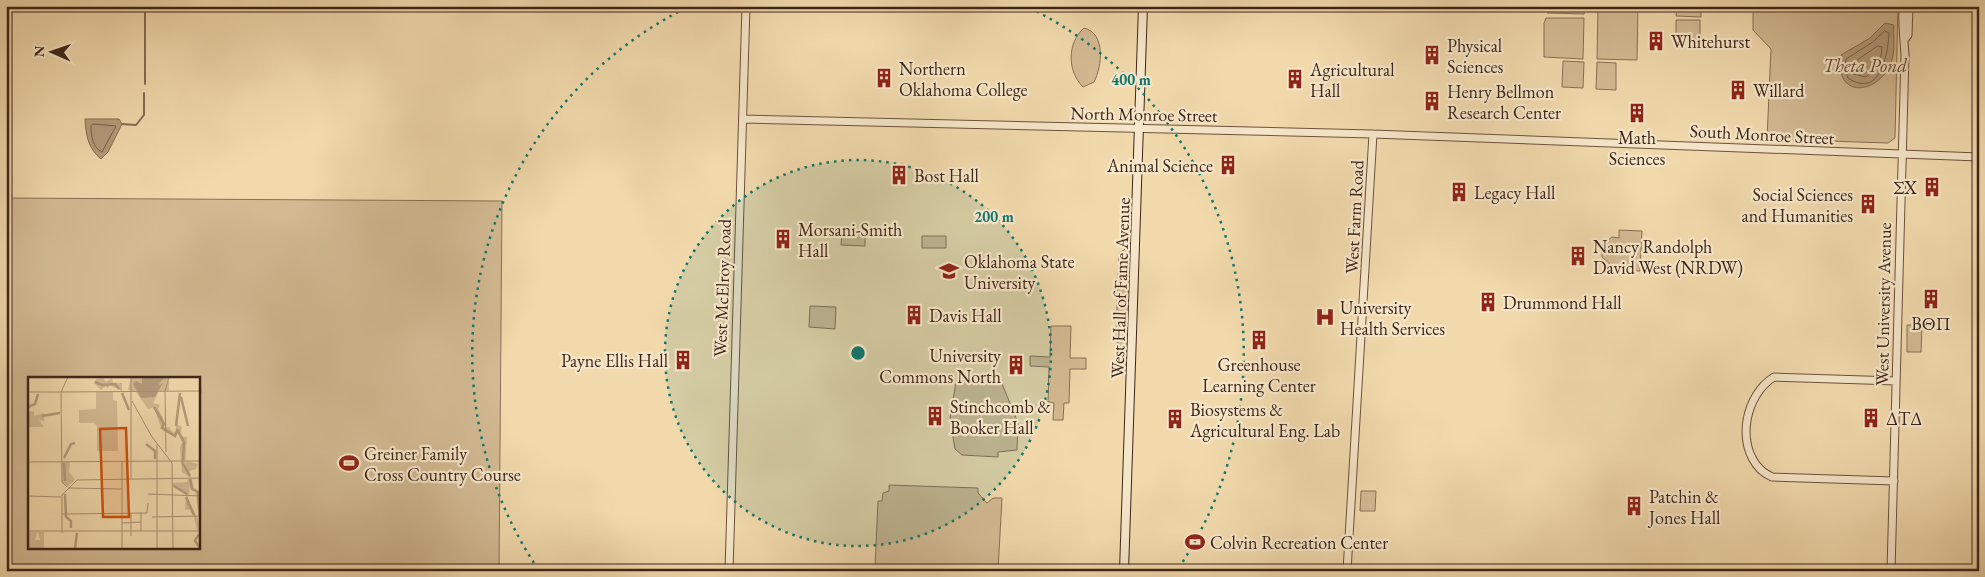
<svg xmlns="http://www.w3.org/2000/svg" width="1985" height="577" font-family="'EB Garamond',serif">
<rect width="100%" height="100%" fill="#f1d9ac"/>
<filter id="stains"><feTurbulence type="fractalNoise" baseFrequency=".004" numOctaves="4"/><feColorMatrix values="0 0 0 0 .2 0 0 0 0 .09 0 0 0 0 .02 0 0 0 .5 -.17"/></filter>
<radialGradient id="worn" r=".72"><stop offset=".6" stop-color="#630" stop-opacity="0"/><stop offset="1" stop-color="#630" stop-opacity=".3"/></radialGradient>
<path fill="#d3ba93" stroke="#887056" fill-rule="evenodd" d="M1551,6H1585L1584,14L1547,13Z
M1598,6H1638L1637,60L1597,59Z
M1677,6H1701V17L1676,16Z
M1753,6H1898L1895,138L1888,143L1767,139L1771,49L1753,30Z
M1546,18H1584L1583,59L1544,57V23Z
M1676,20H1700V39H1676Z
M1084,28C1106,33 1102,67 1094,82L1083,87C1067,71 1067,43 1084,28Z
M1563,61L1584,62L1583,88L1562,87Z
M1597,62L1616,63V90L1596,89Z
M6,198L502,201L499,571H6ZM29,378H199V548H29Z
M1619,230L1642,231L1640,271H1636L1634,275H1618V267L1611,265L1602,257V245L1612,237L1619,238Z
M1137,231L1131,375L1120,368L1116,332L1119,253L1124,250Z
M842,233L865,234V246L841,245Z
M922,236H946V248H922Z
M810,306L836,307L835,329L809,327Z
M1907,325H1922L1921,352H1907Z
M1051,326H1071L1070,358H1086V369H1070L1069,403H1064L1063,420H1053L1054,403L1048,402L1049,367L1030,366V356L1050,357Z
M964,376H999L1018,423L1017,450L998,452V457L962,455L955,449L950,418L956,382Z
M889,485L978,488V493L987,503L993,498H1002L998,571H880V568L875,567L878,501H882L883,493L889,491Z
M1361,491H1376L1375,511H1360Z"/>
<path fill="#b49c7a" stroke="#856c53" d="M1885,23L1894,25C1893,35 1895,47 1893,56C1884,95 1833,102 1841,55L1870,38Z
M85,119H119L122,124L108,152L101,159C88,148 86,136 85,119Z"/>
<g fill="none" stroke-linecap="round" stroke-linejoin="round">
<path stroke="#79604a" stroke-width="1" d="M1885,31L1889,33C1888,55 1880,99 1848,78L1845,69L1846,59L1873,42Z
M1878,46L1882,47C1882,60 1875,69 1866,77L1853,74L1852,64Z
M93,124L116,126L102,152C93,148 91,136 91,126Z"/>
<path stroke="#856c53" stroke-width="2" d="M145,84V6
M122,124L136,125L144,115V93"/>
<defs>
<path id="tertiary" d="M1905,39L1908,35L1909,6
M743,119L1373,134L1979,157
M1894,481L1772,477C1768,475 1763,472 1760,469C1735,443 1746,394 1774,377L1896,381
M729,571L746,6
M1347,571L1373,134
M1891,571L1905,55C1904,38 1902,24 1903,6"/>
<path id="secondary" d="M1124,571L1143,6"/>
</defs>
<use href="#tertiary" stroke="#6b523e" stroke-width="9"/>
<use href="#secondary" stroke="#3e2519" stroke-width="10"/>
<use href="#tertiary" stroke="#f6e6c9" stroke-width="7"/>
<use href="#secondary" stroke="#f6e6c9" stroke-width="8"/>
</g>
<circle cx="858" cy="353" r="193" fill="#0f766e" fill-opacity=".12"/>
<g fill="none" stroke="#0f766e" stroke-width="2.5" stroke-dasharray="2.5 5">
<circle cx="858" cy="353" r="193"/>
<path d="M538 569A386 386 0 0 1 686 8M1030 8A386 386 0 0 1 1178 569"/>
</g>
<defs>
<symbol id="building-bare" viewBox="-9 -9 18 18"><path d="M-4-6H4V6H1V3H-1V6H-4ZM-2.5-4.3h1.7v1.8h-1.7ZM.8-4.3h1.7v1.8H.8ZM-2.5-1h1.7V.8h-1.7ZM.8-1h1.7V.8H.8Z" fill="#8f2418" stroke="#f6e6c9" stroke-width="2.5" paint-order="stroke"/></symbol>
<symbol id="university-bare" viewBox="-9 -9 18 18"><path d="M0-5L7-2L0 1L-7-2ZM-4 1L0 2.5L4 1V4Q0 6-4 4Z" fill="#8f2418" stroke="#f6e6c9" stroke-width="2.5" paint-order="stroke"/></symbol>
<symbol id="hospital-bare" viewBox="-9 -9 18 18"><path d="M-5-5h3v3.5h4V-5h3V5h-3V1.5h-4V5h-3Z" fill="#8f2418" stroke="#f6e6c9" stroke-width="2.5" paint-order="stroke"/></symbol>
<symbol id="stadium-bare" viewBox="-9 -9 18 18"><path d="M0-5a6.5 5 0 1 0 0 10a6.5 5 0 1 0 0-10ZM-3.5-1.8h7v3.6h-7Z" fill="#8f2418" stroke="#f6e6c9" stroke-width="2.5" paint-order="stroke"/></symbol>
</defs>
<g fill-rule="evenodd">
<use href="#building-bare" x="1642" y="27" width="28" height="28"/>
<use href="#building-bare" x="1418" y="41" width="28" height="28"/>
<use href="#building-bare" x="870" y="64" width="28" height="28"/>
<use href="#building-bare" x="1281" y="65" width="28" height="28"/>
<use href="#building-bare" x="1724" y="76" width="28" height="28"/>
<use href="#building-bare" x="1418" y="87" width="28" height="28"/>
<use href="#building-bare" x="1623" y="99" width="28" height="28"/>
<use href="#building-bare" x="1214" y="151" width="28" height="28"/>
<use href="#building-bare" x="885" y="161" width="28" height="28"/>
<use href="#building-bare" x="1918" y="173" width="28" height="28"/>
<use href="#building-bare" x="1445" y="178" width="28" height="28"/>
<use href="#building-bare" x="1854" y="190" width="28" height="28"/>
<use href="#building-bare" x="769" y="225" width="28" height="28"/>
<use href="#building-bare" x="1564" y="242" width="28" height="28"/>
<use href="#university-bare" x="935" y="257" width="28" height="28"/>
<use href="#building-bare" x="1917" y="285" width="28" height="28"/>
<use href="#building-bare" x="1474" y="288" width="28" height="28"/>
<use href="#building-bare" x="900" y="301" width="28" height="28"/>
<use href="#hospital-bare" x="1311" y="303" width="28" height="28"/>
<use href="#building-bare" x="1245" y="326" width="28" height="28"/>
<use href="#building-bare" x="669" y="346" width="28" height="28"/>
<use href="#building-bare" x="1002" y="351" width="28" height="28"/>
<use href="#building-bare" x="921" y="402" width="28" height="28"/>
<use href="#building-bare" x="1857" y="404" width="28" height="28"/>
<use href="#building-bare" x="1161" y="405" width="28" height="28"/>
<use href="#stadium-bare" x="335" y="449" width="28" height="28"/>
<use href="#building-bare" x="1620" y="492" width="28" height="28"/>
<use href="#stadium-bare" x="1181" y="528" width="28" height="28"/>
</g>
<g text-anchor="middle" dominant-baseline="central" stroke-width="4.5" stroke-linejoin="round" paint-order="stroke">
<g font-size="18" fill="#3e2519" stroke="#f6e6c9" text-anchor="start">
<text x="1671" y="41">Whitehurst</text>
<text x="1447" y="45">Physical<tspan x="1447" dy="21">Sciences</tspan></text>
<text x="899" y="68">Northern<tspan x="899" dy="21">Oklahoma College</tspan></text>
<text x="1310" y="69">Agricultural<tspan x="1310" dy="21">Hall</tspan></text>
<text x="1753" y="90">Willard</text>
<text x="1447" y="91">Henry Bellmon<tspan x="1447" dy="21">Research Center</tspan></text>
<text x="1637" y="137" text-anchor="middle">Math<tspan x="1637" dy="21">Sciences</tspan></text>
<text x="1213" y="165" text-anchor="end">Animal Science</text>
<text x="914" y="175">Bost Hall</text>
<text x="1917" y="187" text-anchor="end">ΣX</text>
<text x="1474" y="192">Legacy Hall</text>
<text x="1853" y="194" text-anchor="end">Social Sciences<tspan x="1853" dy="21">and Humanities</tspan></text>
<text x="798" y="229">Morsani-Smith<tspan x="798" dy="21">Hall</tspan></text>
<text x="1593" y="246">Nancy Randolph<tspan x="1593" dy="21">David West (NRDW)</tspan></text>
<text x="964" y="261">Oklahoma State<tspan x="964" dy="21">University</tspan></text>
<text x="1503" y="302">Drummond Hall</text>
<text x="1340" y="307">University<tspan x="1340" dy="21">Health Services</tspan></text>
<text x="929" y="315">Davis Hall</text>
<text x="1931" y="323" text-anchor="middle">BΘΠ</text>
<text x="1001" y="355" text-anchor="end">University<tspan x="1001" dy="21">Commons North</tspan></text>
<text x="668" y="360" text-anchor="end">Payne Ellis Hall</text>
<text x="1259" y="364" text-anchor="middle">Greenhouse<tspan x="1259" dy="21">Learning Center</tspan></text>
<text x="950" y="406">Stinchcomb &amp;<tspan x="950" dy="21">Booker Hall</tspan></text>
<text x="1190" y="409">Biosystems &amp;<tspan x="1190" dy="21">Agricultural Eng. Lab</tspan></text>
<text x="1886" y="418">ΔTΔ</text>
<text x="364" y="453">Greiner Family<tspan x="364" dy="21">Cross Country Course</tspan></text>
<text x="1649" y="496">Patchin &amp;<tspan x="1649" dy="21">Jones Hall</tspan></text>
<text x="1210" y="542">Colvin Recreation Center</text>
</g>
<g font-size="18" fill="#3e2519" stroke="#f6e6c9">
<text transform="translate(1144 114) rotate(1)">North Monroe Street</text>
<text transform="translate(1762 134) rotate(3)">South Monroe Street</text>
<text transform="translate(1354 217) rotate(-87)">West Farm Road</text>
<text transform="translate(722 288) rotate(-88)">West McElroy Road</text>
<text transform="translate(1120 288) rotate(-88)">West Hall of Fame Avenue</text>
<text transform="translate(1883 304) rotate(-89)">West University Avenue</text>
</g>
<g font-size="19" font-style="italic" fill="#614936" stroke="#f6e6c9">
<text x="1865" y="65">Theta Pond</text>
</g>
</g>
<g transform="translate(28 377)">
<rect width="172" height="172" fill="#f1d9ac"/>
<path d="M103,0H141V14H131L125,26L132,28L130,32L136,43L135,50H141L145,56L148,53L149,32L150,48L154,50L152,59L159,60L157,89L159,84L170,87L168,92L161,94L163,101L154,95L152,71L154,65L150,56L147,60L133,51L126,30L120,32L108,15L100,13ZM75,1L78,5L84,1L85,6H94V14L81,8L80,12L78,9L73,13L66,6L68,2ZM68,15H85V23L89,24L90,74H69V49L66,46H51V33L68,32ZM6,29V39L16,36V44L11,43L16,50H0V35L6,34ZM34,85H42L41,95L47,103L39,110L34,106ZM160,102H164L166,111L171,115L172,153H169L164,132L157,133L158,117L145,110V106L159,105ZM162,107L168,117L171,144L158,120L161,119ZM0,155H9L7,163H12L10,155H16V172H0Z" fill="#d3ba93" fill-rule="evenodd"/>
<path d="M114,0H140L133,4L130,9L135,6L127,20L113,21L105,7L108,4L114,7Z" fill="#b49c7a"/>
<path fill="none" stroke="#b49c7a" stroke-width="2.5" d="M67,5L74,8L87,7L91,12M94,16L101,33M153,20L160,49M0,30L7,27L10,17M126,30L136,47L134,51L147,59L150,52M14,39L32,36M148,49L152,16M150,54L156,65L155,83M118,67L127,74V82M36,81L43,67L47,66M154,85L162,99M36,86L37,104M162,102L164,112L170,115L172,138M146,109L159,117M37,117L38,140L43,144V151M158,120L166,138M171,157L167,164L173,172M47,171L49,156"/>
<path fill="none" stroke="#a99171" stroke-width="1" d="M103,0V102M172,0L173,16M0,15H33L40,0M104,24L124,60L144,86L145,172M129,67V172M138,75L137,14L141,0M94,84V171M143,84H173M0,85L143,84M39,110L34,105L33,15L172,14M40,111L94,112M120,117L173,119M0,119L33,120M113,135V154M34,137L119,136L120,126M124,140L173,139M94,146L113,145M0,154H173M34,156V118L49,103L173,101M103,159V136M35,172H170"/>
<path fill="#ce510e" fill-opacity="0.15" stroke="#ce510e" stroke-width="2.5" d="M98,51L101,140H75L72,52Z"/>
<rect width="172" height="172" fill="none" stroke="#3e2519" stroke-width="2.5"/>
</g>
<circle cx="858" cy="353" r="8" fill="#0f766e" stroke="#f6e6c9" stroke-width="2.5"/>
<g font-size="15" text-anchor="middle" font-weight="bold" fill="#0f766e" stroke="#f6e6c9" stroke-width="4.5" stroke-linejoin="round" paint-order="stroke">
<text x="1131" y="85">400 m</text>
<text x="994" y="222">200 m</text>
</g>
<rect width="1985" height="577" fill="none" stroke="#f1d9ac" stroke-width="25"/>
<rect x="8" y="8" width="1970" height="562" fill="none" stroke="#3e2519" stroke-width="2.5"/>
<rect x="12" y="12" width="1960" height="552" fill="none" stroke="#3e2519"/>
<g transform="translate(52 52) rotate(272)" stroke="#f6e6c9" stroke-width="4" paint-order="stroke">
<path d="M0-4L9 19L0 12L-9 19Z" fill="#3e2519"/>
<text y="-8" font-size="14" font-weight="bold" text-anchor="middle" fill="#3e2519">N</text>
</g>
<rect width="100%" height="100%" filter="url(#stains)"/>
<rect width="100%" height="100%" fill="url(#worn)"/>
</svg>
